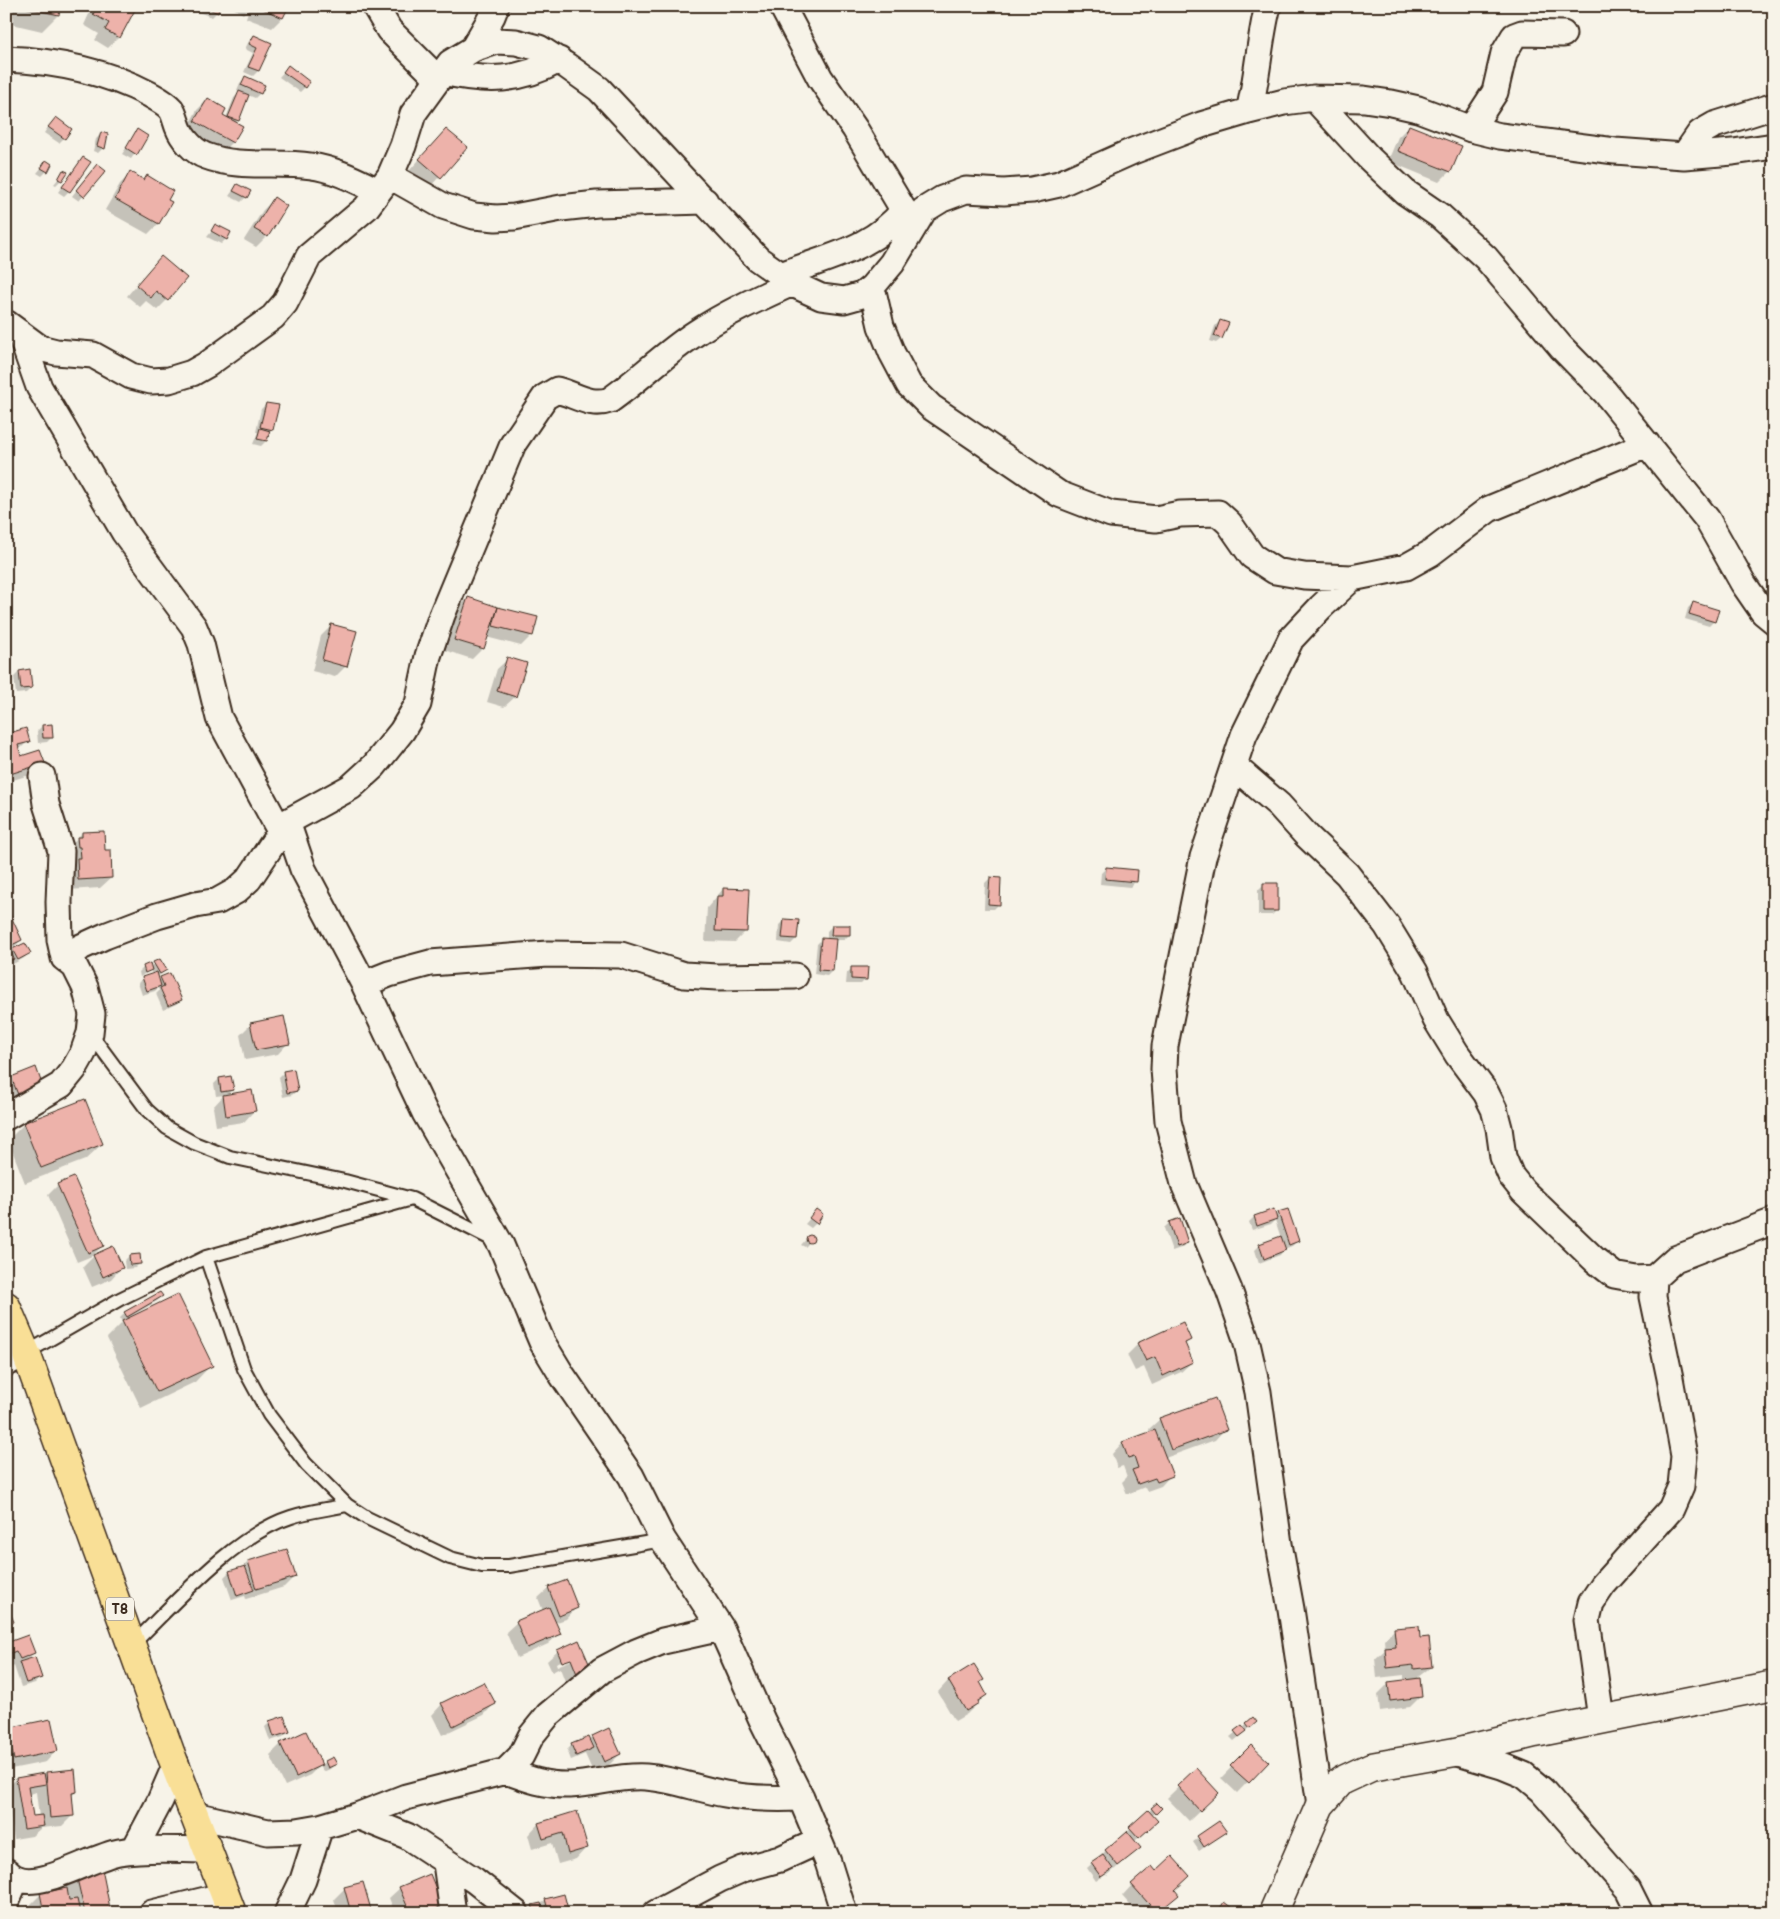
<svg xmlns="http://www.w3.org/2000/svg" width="1780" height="1919" font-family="'Balsamiq Sans',sans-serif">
<rect width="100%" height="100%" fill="#f7f3e8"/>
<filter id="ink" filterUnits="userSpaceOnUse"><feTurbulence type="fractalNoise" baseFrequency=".02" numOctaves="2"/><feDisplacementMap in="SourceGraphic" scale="10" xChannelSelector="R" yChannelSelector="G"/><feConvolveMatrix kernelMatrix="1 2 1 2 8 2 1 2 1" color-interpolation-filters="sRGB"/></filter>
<g filter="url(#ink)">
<path fill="#0003" fill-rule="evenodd" d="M6,6H60L58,15L42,31L12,24L14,17L6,15Z
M87,6H119L126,10L130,6H136L119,37L108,48L95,40L99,34L84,25L90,12L85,10Z
M175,6H183L179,10Z
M200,6H219L217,12L212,17L198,12Z
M230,6H287L282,18L272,28L246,18L249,8L243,14Z
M1547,6H1573L1571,8L1548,12Z
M254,36L271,44L258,71L253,76L244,72L253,53L245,49L249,41Z
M288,67L305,87L300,92L279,77Z
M245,78L260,93L255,98L248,95L238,120L235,123L232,142L221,153L185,132L197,110L208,99L221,115L226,118L234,98L240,92L237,90L240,83Z
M51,123L64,138L59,143L44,133Z
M1409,126L1450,171L1439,182L1388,161L1398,137Z
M138,131L147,136L131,159L122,154Z
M101,134L103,148L98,153L93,151L96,139Z
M436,141L466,147L429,188L409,171Z
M83,158L69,191L64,196L58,192Z
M46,162L47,171L42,176L37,173Z
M92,170L104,171L79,201L72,196Z
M64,172L61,180L56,185L54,184Z
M131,173L143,180L147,177L166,200L170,203L158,224L148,234L105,210L120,184Z
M237,185L246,197L241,202L229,196Z
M274,199L286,206L267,236L256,247L244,240L263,210Z
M216,226L226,239L221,244L207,237Z
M151,268L167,300L157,310L146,301L140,307L127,296Z
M1220,321L1221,339L1216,343L1210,341L1215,326Z
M266,404L272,429L268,433L266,441L261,446L253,444L258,432H256L261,409Z
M468,598L497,608L536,618L532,635L521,646L486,637L483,648L472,659L444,650L457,609Z
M1693,603L1714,621L1709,626L1685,619L1688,608Z
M332,625L346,666L335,677L312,671L321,636Z
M508,659L515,697L504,707L487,702L497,669Z
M19,672L31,688L26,693L16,694L14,677Z
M42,726L52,737L47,742L38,743L37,731Z
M6,736L28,741L18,751L20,757L43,763L33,774L6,782Z
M82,833L104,851L111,878L100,888L68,890L67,849Z
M1106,868L1135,882L1130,887L1100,884L1101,873Z
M990,878L999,904L994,909H984L985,883Z
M1263,885L1277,910L1272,915H1258V890Z
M723,889L746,931L735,942L705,941L707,908Z
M6,913L21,940L9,952L24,944L29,953L24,958L13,964L11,960L6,964Z
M784,920L796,939L791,944L778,942L779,925Z
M832,926L849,935L844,940H834L832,971L827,976L814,974L817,944L822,939L827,940V931Z
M154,963L165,970L157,977L158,981L169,975L181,1000L176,1004L163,1010L156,994L159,991L158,988L155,991L142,995L138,983L143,978L153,975L150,970L140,977L139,972L144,967L150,968Z
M852,968L866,979L861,984H846L847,973Z
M251,1024L288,1043L278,1054L245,1060L240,1035Z
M284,1072L297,1090L292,1095L283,1097L279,1077Z
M12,1078L42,1087L8,1106L6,1102V1083Z
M219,1079L232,1090L226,1096L254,1111L244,1122L216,1126L213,1107L224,1095L216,1096L214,1084Z
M24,1124L102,1144L85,1160L25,1183L8,1140Z
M58,1185L103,1245L92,1256L77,1262L48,1195Z
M1273,1211L1275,1217L1279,1213L1297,1241L1292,1246L1284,1249L1280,1255L1259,1263L1255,1250L1260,1245L1281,1238L1275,1220L1271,1224L1252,1230L1249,1222L1254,1217Z
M812,1216L816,1223L811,1228L805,1224Z
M1179,1220L1186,1243L1181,1248L1172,1251L1164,1228L1169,1223Z
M809,1236L812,1238V1240L805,1247L801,1245Z
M94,1256L121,1268L111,1279L92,1287L83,1267Z
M129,1256L140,1263L135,1268L125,1269L124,1261Z
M162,1296L157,1301L126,1319L127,1320L211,1365L195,1382L141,1408L107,1338L122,1323L120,1318L125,1313Z
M1190,1339L1184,1345L1192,1362L1181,1372L1152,1385L1144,1367L1135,1371L1127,1355L1138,1344Z
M1160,1419L1225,1429L1215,1440L1165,1458L1171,1475L1161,1486L1147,1491L1145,1487L1127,1494L1122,1482L1127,1477L1123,1466L1117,1468L1112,1454L1122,1443L1150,1433L1149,1429Z
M286,1550L294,1577L284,1587L246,1599L245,1596L232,1600L224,1577L229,1572L242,1568L248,1562Z
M549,1588L576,1608L566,1619L554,1623L559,1634L548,1644L517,1658L506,1632L517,1622L543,1611L538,1598Z
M1395,1629L1419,1639L1431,1667L1418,1677L1421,1696L1410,1707L1380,1711L1378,1694L1389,1683L1404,1681V1675L1377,1678L1375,1659L1385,1650L1384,1640Z
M578,1642L589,1668L578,1679L566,1684L560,1668L552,1672L547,1661L558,1651ZM572,1657V1660L557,1666L556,1663Z
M6,1644L34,1653L24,1662L40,1678L35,1683L21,1687L14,1666L9,1669L6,1662Z
M974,1666L982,1680L979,1684L986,1695L967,1714L955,1721L938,1692L948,1681Z
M442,1704H494L484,1715L442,1735L432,1715Z
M1253,1719L1251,1727L1234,1741L1230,1737Z
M270,1722L288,1732L283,1737L270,1741L265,1727Z
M8,1729L56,1751L46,1762L6,1770V1731Z
M305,1733L321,1766L326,1762L335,1764L330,1769L323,1772L320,1765L310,1775L285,1786L270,1755L281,1744Z
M593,1737L620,1754L609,1765L593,1772L585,1754L571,1760L567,1750L572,1745L589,1741Z
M1251,1747L1267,1762L1237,1793L1221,1778Z
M1196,1770L1207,1804L1189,1821L1167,1798Z
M46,1773L76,1792L71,1796L73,1815L62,1826L41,1828L32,1836L14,1839L6,1789L16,1779L43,1776ZM36,1792L39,1817L32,1818L28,1795Z
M1157,1804L1160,1808L1152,1816L1156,1821L1134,1842L1139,1848L1107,1876L1106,1874L1096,1881L1087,1868Z
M576,1813L586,1848L576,1859L558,1864L552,1843L532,1849L528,1835L538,1824Z
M1219,1823L1225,1832L1199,1851L1193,1842Z
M76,1871L110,1913H31L30,1905L41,1894L67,1889L65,1882Z
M1132,1885L1173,1891L1177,1895L1158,1913H1137L1122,1896Z
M345,1888L371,1913H338L334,1899Z
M400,1888L442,1906L435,1913H395L389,1898Z
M546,1900L568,1913H529L533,1907L540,1905Z"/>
<path fill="#edb2aa" stroke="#3b2a1e" d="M28,6H61L59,15L27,8Z
M98,6H122L128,10L130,6H137L120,38L105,30L109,23L93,14Z
M202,6H220L218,13Z
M256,6H289L283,18Z
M254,35L272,43L259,71L248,67L257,48L249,44Z
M288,65L310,82L306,88L283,72Z
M245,76L265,85L261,94L241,85Z
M239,91L249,95L239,121L228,117Z
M208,98L226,109L223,115L243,126L233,143L194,121Z
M56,117L72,129L65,139L48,127Z
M1409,125L1462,146L1451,172L1398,151Z
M137,129L148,136L137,155L126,148Z
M446,129L468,147L441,178L419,159Z
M101,132L108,134L105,149L97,146Z
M83,157L91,162L70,192L62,187Z
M46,160L52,164L48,172L41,168Z
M97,164L106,171L84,197L76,190Z
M63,170L68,172L62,181L58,179Z
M130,171L144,180L147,175L173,191L168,200L172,202L159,224L115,199Z
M237,184L251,191L247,198L233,191Z
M274,197L287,206L268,237L254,229Z
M215,224L231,232L227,240L211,231Z
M161,256L187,278L168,301L156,291L151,298L136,285Z
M1220,320L1229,323L1222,339L1214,336Z
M266,403L279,405L273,430L260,427Z
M260,428L270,431L267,441L257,439Z
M468,597L498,607L484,649L454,640Z
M1693,602L1719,610L1715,622L1689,614Z
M498,607L538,617L533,636L493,626Z
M331,624L357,631L347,667L322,660Z
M507,657L527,663L516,697L497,691Z
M30,669L32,688L21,689L19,671Z
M52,724L53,738H43L42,725Z
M26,728L30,742L18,745L21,756L40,750L45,763L10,774L6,762V734Z
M104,831L105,850H111L112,878L78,880L77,858H81L80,847H78L77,837H82V832Z
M1106,867L1138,870L1137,882L1105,879Z
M990,877L1001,878L1000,905L988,904Z
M1263,883H1278V911H1263Z
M723,888L749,889L747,932L715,931L717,896H723Z
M8,910L22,940L6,948V911Z
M784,919L799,920L797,939L782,938Z
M832,925H850V935H831Z
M821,938L836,939L833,971L818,970Z
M25,943L31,953L18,960L12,949Z
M10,950L14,959L6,962V952Z
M160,959L167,970L160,974L153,962Z
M150,963L152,970L145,973L143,966Z
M851,967H868L867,980L851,979Z
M157,972L161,986L147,991L142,977Z
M170,973L182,1000L168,1006L160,988L164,986L160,977Z
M284,1016L290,1044L256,1050L250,1023Z
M36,1067L43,1087L19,1097L11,1077Z
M294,1069L298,1091L287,1093L283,1071Z
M231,1076L234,1090L221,1092L219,1078Z
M252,1090L256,1111L226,1116L223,1095Z
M85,1099L103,1144L41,1168L23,1123Z
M74,1177L104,1246L88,1253L57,1184Z
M816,1209L823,1214L817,1224L809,1218Z
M1274,1209L1277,1219L1257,1226L1254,1216Z
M1288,1209L1299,1241L1289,1245L1278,1212Z
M1180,1218L1188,1243L1177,1247L1169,1222Z
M806 1239a4 4 0 1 1 8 0a4 4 0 1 1-8 0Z
M1281,1236L1286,1250L1264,1259L1259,1244Z
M113,1246L123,1268L103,1277L93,1255Z
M140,1254L141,1264L130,1265L129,1255Z
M160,1292L163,1296L127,1317L124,1312Z
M178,1294L213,1366L157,1392L122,1321Z
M1183,1322L1191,1340L1185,1343L1193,1362L1163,1376L1155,1357L1146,1361L1137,1343Z
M1215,1398L1227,1430L1171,1450L1159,1418Z
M1155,1430L1173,1476L1157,1482L1155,1478L1138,1484L1132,1470L1138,1468L1134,1456L1128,1458L1122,1442Z
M287,1549L296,1577L256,1589L248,1561Z
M245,1566L254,1590L237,1596L229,1571Z
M567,1580L578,1608L559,1616L548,1587Z
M6,1602L14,1622L6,1625Z
M549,1607L561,1634L527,1648L516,1621Z
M1419,1626L1420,1638L1429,1637L1432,1667L1414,1669V1665L1387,1668L1385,1648L1396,1647L1394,1628Z
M28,1635L35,1653L20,1659L16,1651L6,1655V1643Z
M579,1640L591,1668L577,1674L571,1659L562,1662L557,1650Z
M35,1657L42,1678L26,1683L19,1662Z
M974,1664L984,1680L980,1682L987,1695L978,1701L979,1703L966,1711L948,1680Z
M1420,1678L1422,1697L1390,1701L1388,1682Z
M484,1682L496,1704L453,1726L441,1703Z
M284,1716L290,1732L274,1737L269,1721Z
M1253,1717L1257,1722L1250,1728L1246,1723Z
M51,1719L58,1751L14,1760L7,1728Z
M1242,1725L1247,1731L1239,1737L1234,1731Z
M609,1728L621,1754L604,1762L592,1736Z
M306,1731L322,1765L296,1777L280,1743Z
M589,1737L594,1748L576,1756L571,1744Z
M1251,1745L1269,1762L1249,1783L1230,1766Z
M333,1757L337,1764L328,1768L325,1761Z
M1196,1768L1219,1793L1200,1811L1177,1786Z
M75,1769L77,1792L72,1793L74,1816L50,1818L46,1772Z
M44,1773L46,1784L28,1787L33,1816L42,1815L44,1826L24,1829L16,1778Z
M1157,1803L1162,1808L1156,1814L1151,1808Z
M1148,1810L1158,1821L1139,1838L1129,1827Z
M577,1811L588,1848L568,1854L563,1833L543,1839L538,1823Z
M1219,1821L1227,1832L1204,1847L1197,1836Z
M1127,1831L1141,1848L1118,1866L1105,1850Z
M1103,1855L1113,1869L1101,1877L1091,1863Z
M1172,1856L1190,1876L1175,1890L1179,1895L1157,1913L1131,1884L1152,1866L1156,1871Z
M101,1864L111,1913H85L75,1870Z
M430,1874L443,1906L428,1913H410L399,1887Z
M363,1882L372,1913H351L344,1887Z
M67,1888L69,1900L77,1899L80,1913H44L40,1893Z
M564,1894L569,1913H549L545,1899Z
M1224,1902L1232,1908L1229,1913H1217Z
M541,1903L543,1910L535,1913L532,1905Z"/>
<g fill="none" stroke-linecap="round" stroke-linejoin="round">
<defs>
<path id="service" d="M90,1033L147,1110L167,1128L194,1143L230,1157L345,1181L412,1199L495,1241
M206,1257L244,1369L269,1415L306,1464L347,1505L367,1518L450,1558L482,1566H509L663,1540
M26,1353L120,1299L206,1257L412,1199
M133,1644C176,1602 234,1535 291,1517C309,1511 329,1509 347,1505"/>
<path id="minor" d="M375,6L389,30L438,79
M782,6L820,78L855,129L913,226
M473,49L492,16L496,6
M6,59C55,61 105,71 149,94C156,98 166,103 171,109C174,113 176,122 178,127C182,138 194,152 206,156C240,169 276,161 311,166C335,169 357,181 378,191
M443,72C487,82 519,82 559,60
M1314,98L1369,158L1405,192L1440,216L1486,258L1561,347L1605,392L1707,519L1743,583L1763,612L1774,621
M1249,111C1258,76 1259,41 1268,6
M1471,129L1495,92L1504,53L1514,36L1522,33L1563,34
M1684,156L1700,133L1714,125L1774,106
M390,176L443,206L474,216L496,218L514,217L561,208L597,204L705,201
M781,275C826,257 872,250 904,210
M872,287L881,326L892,353L909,385L931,407L1059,494L1111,514L1156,519L1180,514L1218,513L1229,523L1252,556L1275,571L1304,576L1352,578L1406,567L1431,553L1489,509L1647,444
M6,323L40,348L56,352L93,355L131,376L151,381L169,380L192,373L208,364L273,317L285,303L309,256L366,208L390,176L403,146L413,114L450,63L473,49L497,41L516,42L539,48L567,66L599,89L758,259L795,285L821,297L844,300L862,295L872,287L892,263L924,210L942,199L966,190L1004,192L1032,190L1059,184L1133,151L1201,125L1245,112L1284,102L1314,98L1364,99L1391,103L1418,109L1471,129L1500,136L1615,151L1684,156L1733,152L1774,146
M20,333L39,387L124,532L194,627L201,644L219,718L280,831
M1234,766L1279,805L1307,836L1347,874L1387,926L1415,972L1436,1020L1457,1054L1486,1093L1494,1109L1499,1128L1503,1157L1511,1176L1523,1191L1595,1260L1614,1275L1636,1279L1654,1278
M42,776L46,804L61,851L59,902L60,940L64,958L74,966
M287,822L303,869L364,984L425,1113L501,1245L542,1342L562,1375L631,1476L663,1540L721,1628L762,1720L801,1798L828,1862L844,1913
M364,984L389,974L430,963L548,954L621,955L684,975L717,977L795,976
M6,1117L61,1085L74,1069L83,1053L90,1033L92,1014L85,987L73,963L74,953L81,947L105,936L157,916L195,905L218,901L236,891L249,879L287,822L351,787L374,766L402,731L418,704L428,656L442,615L513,444L545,397L557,390C576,395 591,407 610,400C640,379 665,353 696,333C726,313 759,298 792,283
M6,1363L26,1353
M1601,1719L1587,1620L1591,1603L1603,1585L1671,1509L1681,1486L1684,1456L1670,1378L1653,1297L1654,1278L1675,1259L1774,1221
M1455,1752L1502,1766L1524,1775L1542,1790L1628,1889L1640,1913
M506,1771C527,1779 547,1786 570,1785C595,1784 620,1775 646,1777C673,1779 698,1789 725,1794C750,1799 775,1799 801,1798
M1320,1805L1291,1609L1279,1544L1258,1392L1246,1339L1229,1290L1184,1184L1168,1121L1164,1069L1165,1046L1169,1025L1203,857L1244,735L1291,639L1321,607L1352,578
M195,1815L268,1832L297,1831L320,1827L357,1816L406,1797L506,1771L521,1756L531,1736L548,1715L602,1670L636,1652L663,1641L721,1628
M357,1816L407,1836L474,1880L516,1913
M134,1850L160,1801L176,1764
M446,1863L453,1913
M6,1871C9,1873 12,1877 16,1878C41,1890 91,1857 119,1852C148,1847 179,1850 208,1850
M6,1902L16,1879
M152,1913L226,1895
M287,1913L303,1880L320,1827
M656,1913L720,1879L743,1869L780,1859L819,1841"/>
<path id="tertiary" d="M1273,1913L1320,1805L1341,1781L1371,1767L1455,1752L1535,1733L1774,1685"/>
<path id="trunk" d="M6,1306L26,1353L170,1752L232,1913"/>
</defs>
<use href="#service" stroke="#3b2a1e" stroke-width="16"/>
<use href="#minor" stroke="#3b2a1e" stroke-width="29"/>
<use href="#tertiary" stroke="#3b2a1e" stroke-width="31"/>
<use href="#trunk" stroke="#3b2a1e" stroke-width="31"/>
<use href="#service" stroke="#f7f3e8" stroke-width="12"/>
<use href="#minor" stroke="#f7f3e8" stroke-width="25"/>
<use href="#tertiary" stroke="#f7f3e8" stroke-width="28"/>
<use href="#trunk" stroke="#f9df96" stroke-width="28"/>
</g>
</g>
<g text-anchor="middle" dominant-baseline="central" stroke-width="4" stroke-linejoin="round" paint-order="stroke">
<rect fill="#f7f3e8" stroke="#73665b" stroke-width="1" x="106" y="1597.5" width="28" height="23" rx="4"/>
<g font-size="14" font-weight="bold" fill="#3b2a1e">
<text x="120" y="1609">T8</text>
</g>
</g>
<rect width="1780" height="1919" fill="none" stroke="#f7f3e8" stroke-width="25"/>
<rect x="12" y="12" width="1755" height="1894" fill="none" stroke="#3b2a1e" stroke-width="2" filter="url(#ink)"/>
</svg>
